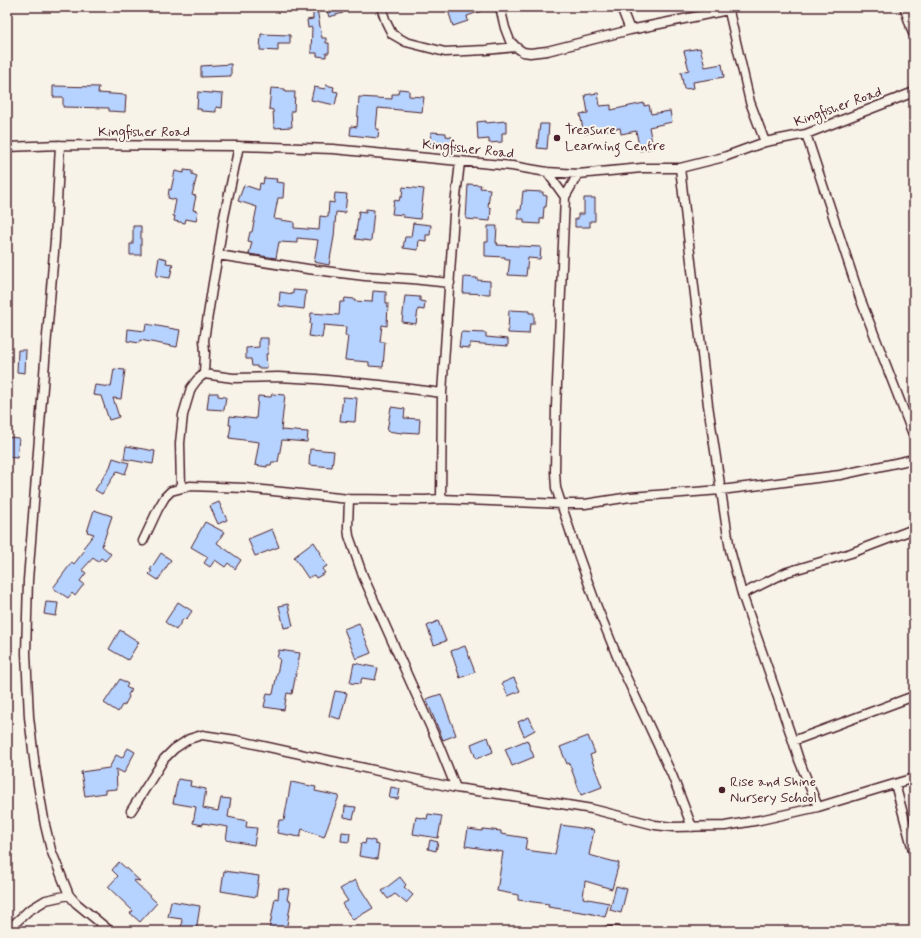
<svg xmlns="http://www.w3.org/2000/svg" width="921" height="938" font-family="Mynerve,sans-serif">
<rect width="100%" height="100%" fill="#f7f3e8"/>
<filter id="ink" filterUnits="userSpaceOnUse"><feTurbulence type="fractalNoise" baseFrequency=".025" numOctaves="2"/><feDisplacementMap in="SourceGraphic" scale="8" xChannelSelector="R" yChannelSelector="G"/><feConvolveMatrix kernelMatrix="1 2 1 2 8 2 1 2 1" color-interpolation-filters="sRGB"/></filter>
<g filter="url(#ink)">
<path fill="#b6d2ff" stroke="#4a1f2b" d="M326,7H341L343,13L329,17Z
M447,7H489L490,8L467,16L468,21L453,26Z
M313,9H317L322,38H326V43H329V53H326V57L317,56V53H311L312,27L308,28L307,20L313,19Z
M261,34L290,35V44H278V51L260,50Z
M700,48L705,67L722,64L724,77L693,82L694,88L684,89L681,72L689,70L684,51Z
M231,64V76L201,77V66Z
M326,85L334,87L333,91L338,92L335,105L311,100L314,87L325,89Z
M53,86L99,87L98,93L126,95L125,112L109,111V108L63,107V97H53Z
M271,88L285,89V92H295L294,111H291L292,127L274,128L273,110L269,109Z
M399,89L409,90V96L424,97L422,112L378,108L376,129H379L378,138L350,135L351,126L357,127L359,97L392,99V94H398Z
M198,92L223,94L222,108L216,107V112L201,111V109H197Z
M598,93L600,106L611,105V110L644,103V106L649,105L651,114L670,111L672,122L649,127L653,148L640,151L636,131L621,134L620,128L584,134L580,114L588,113L585,95Z
M486,121V123L506,121V133H502V142L489,143V139L478,140L477,122Z
M540,124H549L547,149L537,148Z
M431,132L446,133V136L452,137V147L430,146Z
M184,170L192,171V174L197,176L192,195L196,196L193,210L198,211L196,221L186,219L185,223L174,221L175,216H173L176,200L168,198L169,189L171,190L175,171L184,173Z
M264,178L277,179L276,182L284,183L283,198H278L274,219L294,222V228L319,230L320,216L328,217L329,202L334,203L335,193L347,194L345,213L336,212L334,237L329,265L314,262L318,240L297,238V243L279,242L276,258L249,254L252,242L248,241L250,232H252L257,207L238,201L244,185L259,190L260,183L263,184Z
M468,184L481,185L480,188L490,189L488,207L491,208L490,221L466,219Z
M403,187L424,189L420,219L403,217L404,215L392,214L394,200L399,201L400,197H402Z
M523,191L543,192V195L547,196L546,207H544L543,219H540V224L524,223V219H518V210H521Z
M584,198H595V221H590V227H575V219H578V214H584Z
M366,209L374,210L371,241L355,239L359,211L366,212Z
M413,223L431,225L430,235H426V241L419,240L418,250L403,248L405,237H411Z
M133,226H141V255H130V244H133Z
M488,226H497L496,243H498L497,245L541,247L540,259L528,258L526,276L508,275L510,259H505V257L485,256V242H488Z
M159,257L167,259L166,263L173,264L170,278L156,276Z
M464,277L477,278V280L490,281V294L463,293Z
M293,290L306,291L304,309L279,306L280,292L293,294Z
M373,291L386,292V303H388L387,326L382,325L380,342H385L383,367L369,366V362L345,360L348,336H345L346,327L324,325L322,338L309,336L311,324H310L311,313L339,315L340,302H344L345,298L354,299V301L372,302Z
M405,296L420,297V301L425,302L424,310L418,309L416,324L402,322Z
M509,310L529,311V313H534V324H530L529,334L508,333Z
M146,324L180,330L177,347L140,340L139,343L127,341L128,329L145,331Z
M461,332L486,333V337L508,339V346L470,343V348L459,347Z
M259,338H268V354H266L267,368H257V366H252L251,359H246V348L259,347Z
M18,350H26L25,373L17,372Z
M114,369L125,370L121,399L113,398L119,417L109,420L101,396L93,395L95,385L111,387Z
M209,393H218V396L226,397L224,410L207,409Z
M272,394L285,395L281,430L308,432L307,442L282,440L278,462H272L271,465H267V467L255,465L259,442L229,438L231,425H229L230,416L256,419L258,396L271,397Z
M343,397L357,398L355,422L340,421Z
M391,407L405,409L404,418L420,419L419,433L402,432V433L387,431Z
M7,437L19,438L17,458L7,457Z
M126,446L155,451L153,464L124,459Z
M310,449L334,451L332,467L309,465Z
M113,458L129,463L125,474L117,471L102,494L95,490L110,467Z
M219,502L227,520L218,524L210,506Z
M94,510L112,516L102,546L111,554L105,561L101,558L98,562L93,558L82,570L86,573L80,581L84,584L75,596L72,593L68,598L53,588L72,562L74,564L85,550L83,548L94,534L87,532Z
M205,522L224,532L217,543L241,560L235,569L228,563L225,567L215,560L210,567L204,563L208,557L191,547Z
M272,529L279,547L255,556L248,539Z
M314,542L321,553L320,554L327,566L322,569L325,573L316,578L314,575L308,578L294,557Z
M161,553L171,560L158,580L149,574L152,571L150,570Z
M46,602L58,603L56,616L44,614Z
M178,602L192,611L186,620L184,618L176,630L165,622Z
M288,604L293,626L284,628L279,606Z
M438,621L446,641L434,645L427,626Z
M359,623L371,653L356,659L344,629Z
M120,630L139,642L128,660L109,649Z
M465,646L475,672L460,678L451,651Z
M279,650L300,653L292,694L287,693L284,710L264,707L267,693L273,694L280,659L277,658Z
M354,663L378,668L375,680L362,678L360,684L350,683Z
M514,678L520,691L508,696L502,683Z
M120,679L128,684L126,687L131,690L128,695L129,697L124,706L122,705L118,712L104,703Z
M335,691L347,693L340,719L329,716Z
M441,694L456,735L443,740L426,699Z
M529,717L535,730L524,736L518,722Z
M588,736L595,753L590,755L602,787L581,795L569,763L567,764L560,747Z
M488,737L493,752L476,759L471,744Z
M527,740L534,757L512,766L505,749Z
M128,748L135,752L124,773L116,769L117,789L105,790V793L85,796L81,772L109,768L116,755L122,758Z
M178,779L191,781L190,786L206,789L203,808L218,811L221,798L231,799L228,817L247,821L246,827L257,828L254,845L226,840L228,827L203,823V825L193,823L196,807L173,803Z
M291,782L316,787L315,791L339,796L324,837L302,829L300,837L277,833L279,820H284Z
M391,787L400,789L398,799L389,798Z
M345,806L356,807L353,819L344,817Z
M428,814L442,816L438,838L413,834L416,817L427,819Z
M561,825L594,830L589,855L619,863L612,889L585,881L583,898L609,903L605,917L588,913L548,907L549,904L518,900V895L497,891L503,852L465,846L468,829L482,831L483,829L501,831V834L527,838L525,850L555,854Z
M342,832L350,833L349,842L341,841Z
M366,839L375,841V844L379,845L377,859L359,856L361,843L365,844Z
M430,840L438,842L436,851L428,849Z
M119,862L140,881L133,880L157,903L140,922L130,913L133,911L108,887L118,876L112,870Z
M224,871L259,876L256,897L221,891Z
M400,877L406,885L404,887L413,895L406,903L395,894L388,899L382,891Z
M355,880L373,908L353,920L342,904L348,901L340,889Z
M616,886L627,889L621,913L610,910Z
M279,888L289,889L287,900L291,901L286,931H269L275,898L278,899Z
M171,901L200,906L196,931L181,929L182,919L168,917Z"/>
<g fill="none" stroke-linecap="round" stroke-linejoin="round">
<defs>
<path id="minor" d="M381,7L386,22L392,34L406,42L445,52L486,50L516,47
M500,7L505,28L510,41L516,47L523,52L530,53L547,51L630,30
M621,7L630,30L728,10
M728,7L750,102L765,142
M806,134L860,298L914,437
M60,145L55,240L46,348L28,580L26,653L29,717L35,767L45,825L51,850L69,895L76,903L110,931
M239,146L224,217L218,255L213,283L204,340L205,352L204,374L233,378L278,377L316,379L380,385L442,393
M7,147L60,145L239,146L333,149L512,166L547,172L578,174L642,168H680L724,157L765,142L806,134L914,92
M680,168L708,405L730,550L742,594L793,741L799,760L818,807
M547,172L565,197
M578,174L565,197L556,407L555,472L556,488L575,546L597,607L621,666L672,775L692,827
M218,255L308,269L365,276L412,279L450,283
M181,488L180,443L183,415L191,388L197,380L204,374
M349,499L348,527L349,536L363,576L440,748L456,788
M441,499L442,393L454,214L460,162
M143,541L158,509L165,497L171,491L190,486L245,488L349,499L425,500L441,499L561,504H585L630,497L721,490L840,475L914,459
M742,594L787,572L851,553L914,529
M793,741L914,696
M895,784L914,854
M131,811L164,759L174,749L189,739L202,735L236,740L456,788L512,796L592,809L655,825L673,827L725,826L760,820L818,807L914,778
M7,929L11,927L28,911L46,900L69,895
M606,931H618"/>
<path id="secondary" d="M906,7L914,32"/>
</defs>
<use href="#minor" stroke="#4a1f2b" stroke-width="11"/>
<use href="#secondary" stroke="#4a1f2b" stroke-width="14"/>
<use href="#minor" stroke="#f7f3e8" stroke-width="8"/>
<use href="#secondary" stroke="#f7f3e8" stroke-width="11"/>
<defs>
<path id="rail" d="M7,923L14,931"/>
</defs>
<use href="#rail" stroke="#4a1f2b" stroke-width="4.5"/>
<use href="#rail" stroke="#f7f3e8" stroke-width="3" stroke-dasharray="9" stroke-linecap="butt"/>
</g>
</g>
<g fill="#4a1f2b" stroke="#f7f3e8" stroke-width="1.5">
<circle cx="557" cy="138" r="4"/>
<circle cx="722" cy="790" r="4"/>
</g>
<g text-anchor="middle" dominant-baseline="central" stroke-width="4" stroke-linejoin="round" paint-order="stroke">
<g font-size="14" fill="#4a1f2b" stroke="#f7f3e8">
<text transform="translate(838 107) rotate(-20)">Kingfisher Road</text>
<text x="144" y="132">Kingfisher Road</text>
<text transform="translate(468 149) rotate(6)">Kingfisher Road</text>
</g>
<g font-size="14" fill="#4a1f2b" stroke="#f7f3e8" text-anchor="start">
<text x="565" y="130">Treasure<tspan x="565" dy="16">Learning Centre</tspan></text>
<text x="730" y="782">Rise and Shine<tspan x="730" dy="16">Nursery School</tspan></text>
</g>
</g>
<rect width="921" height="938" fill="none" stroke="#f7f3e8" stroke-width="24"/>
<rect x="12" y="12" width="897" height="914" fill="none" stroke="#4a1f2b" stroke-width="1.5" filter="url(#ink)"/>
</svg>
